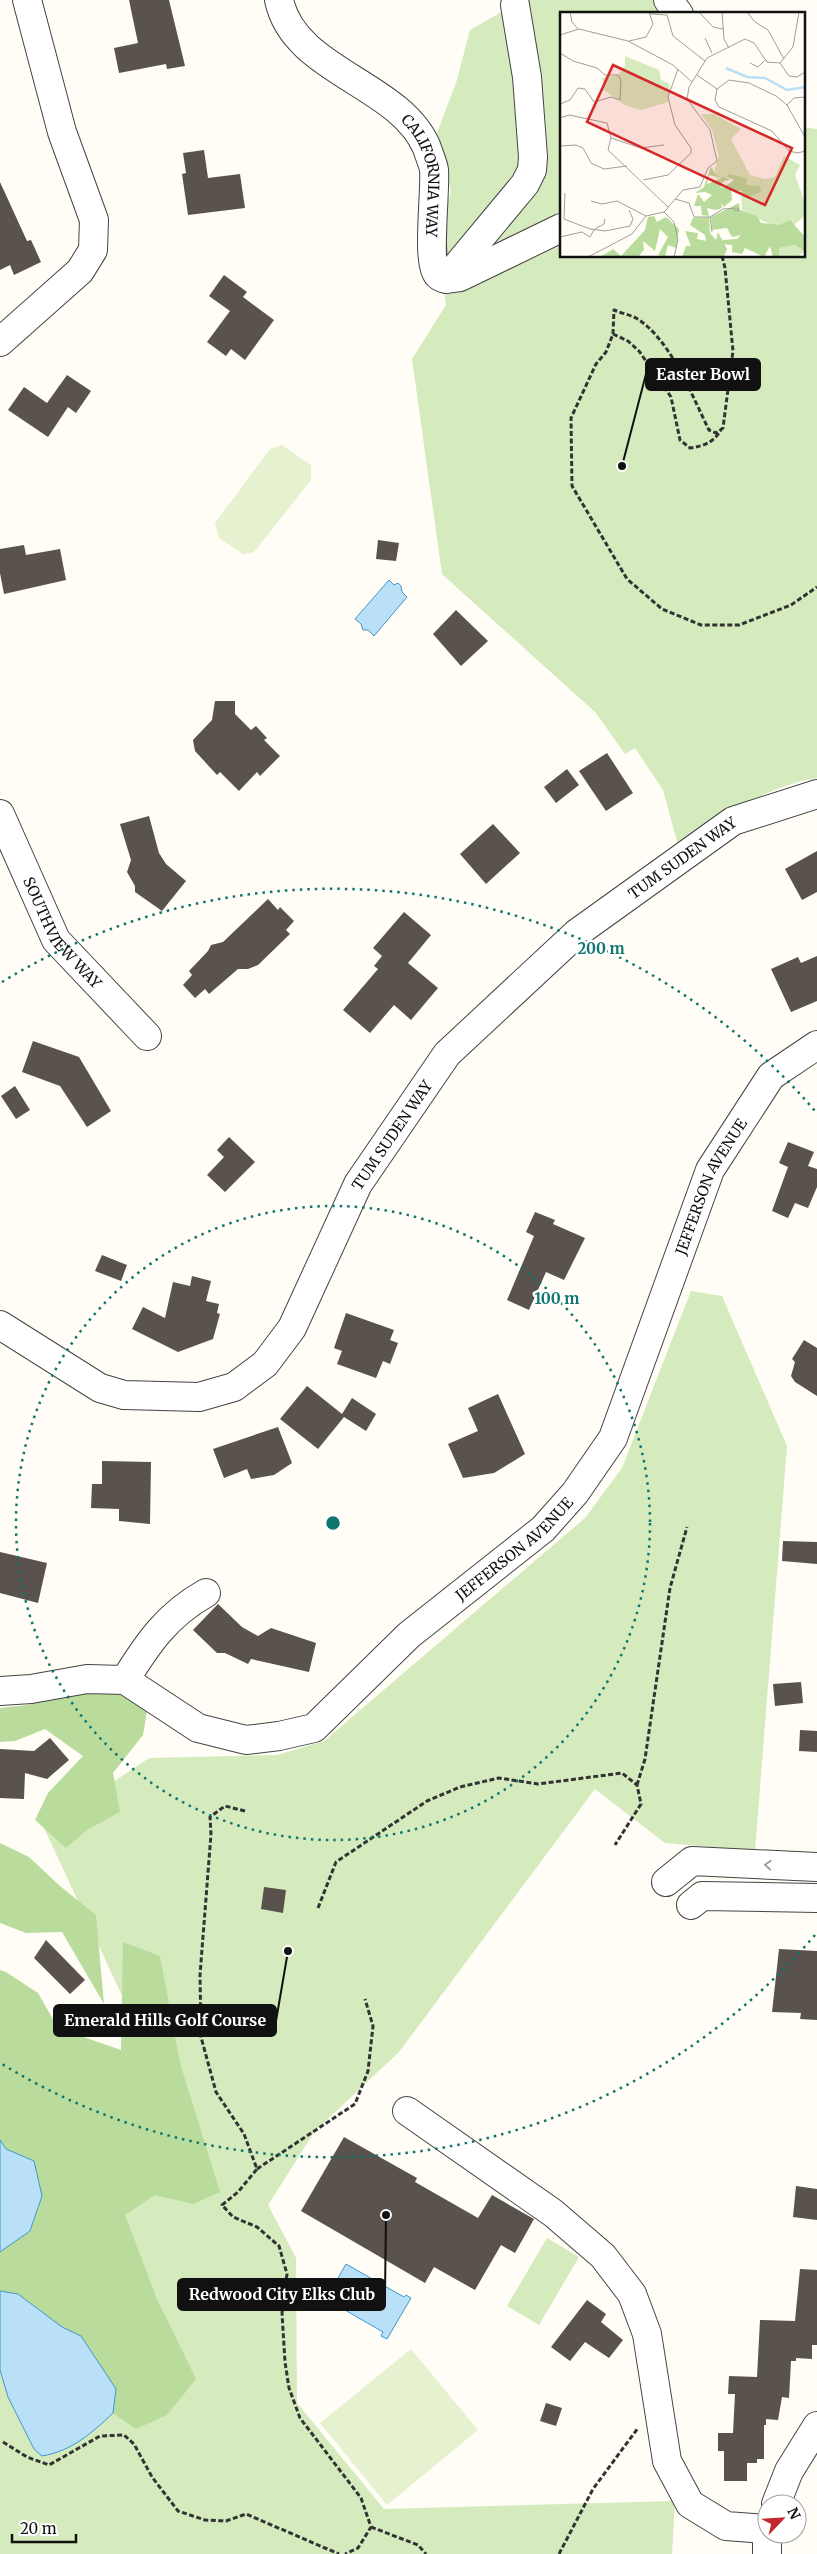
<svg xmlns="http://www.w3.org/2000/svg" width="817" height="2554" font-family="Merriweather,serif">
<rect width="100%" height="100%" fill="#fffdf5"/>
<path fill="#d5ebbd" d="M522,0H658L669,14H561V256H803V127L817,129V778C766,786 721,818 678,845L663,790L635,748L625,754L596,713L442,574L412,359L446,305L438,240L451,191L437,133L457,80L470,30Z
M691,1291L722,1296L787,1446L755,1851L665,1843L595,1789L399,2052L315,2131L268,2205L296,2258L297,2403L384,2509L675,2501L672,2554H0V2205L178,2116L44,1828L149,1758L277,1755L324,1741L585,1518L622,1468Z
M547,2238L579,2257L539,2325L507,2306Z"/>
<path fill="#b9dc9c" d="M103,1687L149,1699L143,1735L113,1773L120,1812L87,1830L66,1848L35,1820L48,1793L83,1756L45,1729L15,1741L0,1742V1708L27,1705Z
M0,1843L29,1857L60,1886L96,1915L104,2004L62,1932L26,1933L0,1923Z
M123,1942L160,1956L180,2063L220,2192L193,2204L155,2195L125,2215L157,2299L196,2379L167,2415L136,2429L113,2413L115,2389L81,2336L62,2327L18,2294L0,2291V2252L30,2231L34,2162L6,2149L0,2140V1970L6,1972L38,1993L58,2028L121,2050Z"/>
<path fill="#e6f2cf" d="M282,445L311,465V480L254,552L243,554L219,538L215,523L270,449Z
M411,2349L478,2430L387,2505L320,2423Z"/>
<path fill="#b9e0f7" stroke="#3f96cf" d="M389,580L394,585L398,583L401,586L402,592L407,597L374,636L368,630H363L361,624L355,619Z
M0,2140L6,2149L34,2161L42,2196L30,2231L0,2252Z
M346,2264L404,2297L406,2295L411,2298L387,2339L381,2336L383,2332L326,2299Z
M0,2291L18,2294L62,2327L81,2336L116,2389L113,2413C92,2433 72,2451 42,2456L34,2449L8,2397L0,2370Z"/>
<path fill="#5a524d" d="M129,0H169L185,66L167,69L166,64L119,73L114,48L138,43Z
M204,150L208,178L240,174L245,208L188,215L182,174L186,173L183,153Z
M0,182L27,241L31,240L41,262L14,275L10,265L0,270Z
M224,275L247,292L243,297L274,320L245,360L231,349L226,356L207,342L230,311L209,296Z
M67,375L91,391L76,413L68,407L48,437L8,410L24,387L47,403Z
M378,540L399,543L396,561L376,559Z
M24,545L26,555L60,549L66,580L4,594L0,573V549Z
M456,610L488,641L461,666L433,634Z
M215,701H235V714L251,730L256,726L267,738L264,740L280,756L260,776L257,772L239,791L220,772L217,775L195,751L193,740L212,720Z
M607,753L633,793L606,811L579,771Z
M567,769L579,785L556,803L544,787Z
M149,816L159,853L166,864L186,881L162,911L135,892V886L127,872L131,860L120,824Z
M493,824L520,853L486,884L460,854Z
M817,851V892L802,900L785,869Z
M268,899L278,910L280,907L294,921L286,930L290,934L258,965L248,969H238L209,994L205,989L195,998L183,985L192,975L189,971L208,951L211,945L223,942Z
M404,912L431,935L408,963L438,988L411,1020L394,1005L370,1033L343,1010L378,969L374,966L382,956L373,948Z
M817,956V1001L791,1012L771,969L798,957L801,963Z
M33,1041L79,1057L111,1111L87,1127L60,1086L22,1072Z
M15,1086L30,1110L16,1119L1,1096Z
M229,1137L255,1162L225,1192L207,1175L224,1157L217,1150Z
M788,1142L814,1152L808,1166L817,1169V1187L808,1208L795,1203L788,1218L772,1211L788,1167L779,1163Z
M535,1212L555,1220L553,1224L585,1238L564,1280L546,1272L529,1310L507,1300L534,1236L526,1232Z
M102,1255L127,1265L121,1281L95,1271Z
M192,1276L211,1281L206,1301L219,1304L217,1313L220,1314L213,1339L178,1352L132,1329L143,1307L165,1318L173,1282L190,1286Z
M346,1313L394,1330L390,1340L398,1343L390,1364L383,1361L376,1378L337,1364L342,1351L334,1348Z
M804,1340L817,1348V1396L795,1382L791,1376L795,1362L792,1359Z
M307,1386L342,1414L352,1398L376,1414L366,1431L344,1417L318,1449L280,1419Z
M498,1394L525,1454L494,1473L463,1478L448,1444L478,1431L468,1408Z
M278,1427L292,1463L274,1475L251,1479L247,1469L224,1478L213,1449Z
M102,1461L151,1462L150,1524L119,1521V1509L91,1508L92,1484H102Z
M783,1541L817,1542V1564L782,1561Z
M0,1552L47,1563L38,1603L0,1593Z
M218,1604L242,1627L258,1636L271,1628L316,1643L309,1672L251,1659L248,1664L225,1653H217L193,1630Z
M801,1682L803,1703L775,1706L773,1684Z
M800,1730L817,1731V1752L799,1751Z
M50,1738L69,1760L47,1779L25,1773L24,1799L0,1798V1749L34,1751Z
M264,1887L286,1890L283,1913L261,1909Z
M46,1940L85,1980L70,1994L34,1958Z
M779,1949L817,1951V2020L800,2019L801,2013L772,2012Z
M344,2137L417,2178L415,2182L478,2218L492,2195L534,2219L515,2253L501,2245L475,2290L434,2267L425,2283L301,2211Z
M796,2186L817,2189V2220L793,2217Z
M800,2269L817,2270V2345H812V2359L796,2358V2361H791L789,2398L782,2397L778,2420L766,2419V2425H764V2459H757V2463H747V2481H724V2451H718V2433H733L735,2394H728L729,2376L757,2377L760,2320L795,2321Z
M587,2300L606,2314L601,2322L623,2340L609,2358L585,2342L570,2361L551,2347Z
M546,2403L562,2408L556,2426L540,2421Z"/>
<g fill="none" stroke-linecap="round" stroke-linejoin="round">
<defs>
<g id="minor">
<path id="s1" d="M279,0C294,72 400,83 427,148C429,155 433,163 434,170C436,191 426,264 438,275C444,281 452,278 460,277L561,228"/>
<path d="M668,0L679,14"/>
<path d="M446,279L525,184L532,170L533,157L527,77L515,5"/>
<path d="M0,342L80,271L93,250L94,220L62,132L27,0"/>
<path id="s2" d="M0,814L56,940L147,1036"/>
<path id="s3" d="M0,1325L100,1388L124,1395L199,1397L234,1387L265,1364L292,1328L358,1184L447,1054L577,933L733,821L817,794"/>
<path d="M125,1680C148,1643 167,1615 206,1593"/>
<path id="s4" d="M0,1691L31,1689L87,1679L125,1680L198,1728L246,1740L279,1736L314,1728L409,1635L543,1529L575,1493L613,1438L710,1170L771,1076L817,1045"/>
<path d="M666,1882L692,1861L817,1867"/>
<path d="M691,1905L702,1896L817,1898"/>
<path d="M407,2111L553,2213L603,2256L632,2294L647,2334L667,2461L690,2504L726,2526L766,2529"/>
<path d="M776,2504L789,2471L817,2426"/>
<path d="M767,2526V2554"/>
</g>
</defs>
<use href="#minor" stroke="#444" stroke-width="30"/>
<path stroke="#333" stroke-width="3" stroke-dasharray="5 2.5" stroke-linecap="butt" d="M722,256L725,268L733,351L723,428L716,433L709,430C692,396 670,338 636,318C630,315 621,313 614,310L613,334L606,352L596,364L571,418L572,486L627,579L662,609L701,625H739L791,605L817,587
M613,334L628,341L639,351L671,397L680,440L690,448C704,446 713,443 721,430
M637,1785L645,1759L670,1588L687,1527
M245,1811L225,1806L210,1817L211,1834L200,1975L201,2037L216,2092L244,2134L257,2169L238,2192L222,2205L233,2217L257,2227L279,2246L287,2274L282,2313L285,2362L289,2388L300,2418L361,2498L371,2527L358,2548L345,2554
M318,1908L336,1862L427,1801L460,1787L499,1778L538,1784L622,1773L637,1785L641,1804L615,1845
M257,2169L355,2104L368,2071L373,2026L365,1999
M3,2442L27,2457L49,2465L100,2436L124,2435L134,2444L152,2477L178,2511L205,2520L226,2521L246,2514L339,2554
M371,2527L418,2545L426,2554
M559,2554L593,2489L638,2428"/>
<use href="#minor" stroke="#fff" stroke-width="28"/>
</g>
<defs><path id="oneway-chevron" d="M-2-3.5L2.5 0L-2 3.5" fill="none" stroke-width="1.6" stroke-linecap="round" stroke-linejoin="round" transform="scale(1.25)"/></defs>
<use stroke="#a0a0a0" href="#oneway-chevron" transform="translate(768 1865) rotate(-177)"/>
<g fill="none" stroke="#0f766e" stroke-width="2.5" stroke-dasharray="2.5 5">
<circle cx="333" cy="1523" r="317"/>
<path d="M815 1935A634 634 0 0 1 2 2064M2 982A634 634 0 0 1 815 1111"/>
</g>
<g text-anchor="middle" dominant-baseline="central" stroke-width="5" stroke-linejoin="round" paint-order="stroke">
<g font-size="15" fill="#111" stroke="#fff">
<text stroke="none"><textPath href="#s1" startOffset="240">CALIFORNIA WAY</textPath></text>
<text stroke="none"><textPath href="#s3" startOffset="961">TUM SUDEN WAY</textPath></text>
<text stroke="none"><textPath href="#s2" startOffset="135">SOUTHVIEW WAY</textPath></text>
<text stroke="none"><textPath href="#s3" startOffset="556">TUM SUDEN WAY</textPath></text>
<text stroke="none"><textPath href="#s4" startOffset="1021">JEFFERSON AVENUE</textPath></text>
<text stroke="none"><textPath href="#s4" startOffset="601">JEFFERSON AVENUE</textPath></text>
</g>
</g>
<g transform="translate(560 12)">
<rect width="245" height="245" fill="#fffdf5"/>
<path d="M65,44L99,58L101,68L110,72L108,90L81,98L65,93L44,78L42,66L58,63L65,54ZM141,102H154L181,117L171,127L190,163L205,167L215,165L224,144L240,153L235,163L245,191V204L234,213L213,214L182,198L181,167L156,166L155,157L159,144L152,118ZM236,233L245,239L237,245H219L220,236Z" fill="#d5ebbd"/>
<path d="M151,155L158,165L149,163L147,172L164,165L170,168L164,169L160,174L163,176L174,168L167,165L169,162L187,166L186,173L200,174L201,180L184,186L182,179L171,178L172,188L164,195L161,191L162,196L156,198L147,196L149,204L142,203L141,194H134L138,182L144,190L152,183L145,180L135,181L144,175ZM179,191L180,198L197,204L201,211L219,213L230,208L245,225V239L235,233L220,236L219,245H213L210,234L204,245L185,236L182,242L172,240V233L163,232V228L177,227L181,223L172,225L167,216L152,218L151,205ZM94,204L97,210L106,205L119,217L116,236L108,233L105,245L98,243L108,225L100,217L95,239L83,229L84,238L78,245H40L53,237L61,244L85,218L88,205ZM149,205L150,221L156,228L158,220L167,237L164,245H122L126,234H131L125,219L138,221L137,227L146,229L145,223L130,213L133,206Z" fill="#b9dc9c"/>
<path fill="none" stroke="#b9e0f7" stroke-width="2.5" d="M166,56L187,65L205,66L227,78L245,75"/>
<path fill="none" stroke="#a09f9a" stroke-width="1" d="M10,0L12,10L18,17M139,0L153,15L163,17M162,0L164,27L169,36M187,0L195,10L208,18L224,47M90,2L107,3L113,24L145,49M0,23L19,17L68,29L113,53L132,70M145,26L152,41M69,29L86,25L93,12L89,0M0,41L13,49L37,56L45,63H58L61,68L60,88L51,85L34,90L25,77L18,76L10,88L0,92M190,51L198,55L205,48M220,51L229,64L237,65L245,60M137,63L157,77M227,93L234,86L245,85M0,106L9,103L47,111L51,126L48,138L108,195M245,125L227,93L216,84L189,71L169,68L157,77L155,88L159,95L212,119L229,139L238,141L245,139M51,126L81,136L104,133M0,134L16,133L23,136L31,151L44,157L67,154M83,168L108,163L131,141V136L115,113L108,85L118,57M5,181L4,207L30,217L45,219L70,214L73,207L69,198M115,187L129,191L134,205H150L152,220M31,189L42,192L57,189L86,204M104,200L114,210L118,228L114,245M150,205L163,197L178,196L179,199L174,198M35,217L44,212L45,207M0,225L22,220L30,225L34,218M28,245L72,222L86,204L104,200L123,178L140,175L148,156L157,149L150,118L127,87L129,75L147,46L185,27L194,31L207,50L220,51L233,35L239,0"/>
<path fill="#d62828" fill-opacity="0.15" stroke="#d62828" stroke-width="2.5" d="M53,53L232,136L205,193L27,110Z"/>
<rect width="245" height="245" fill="none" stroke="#111" stroke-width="2.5"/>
</g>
<circle cx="333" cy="1523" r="8" fill="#0f766e" stroke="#fff" stroke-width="2.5"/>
<g font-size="15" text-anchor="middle" font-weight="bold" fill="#0f766e" stroke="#fff" stroke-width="5" stroke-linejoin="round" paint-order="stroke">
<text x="601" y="954">200 m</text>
<text x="557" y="1304">100 m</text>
</g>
<path fill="none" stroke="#111" stroke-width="2" d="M622 466L646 374M288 1951L276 2021M386 2215L385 2295"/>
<g fill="#111" stroke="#fff" stroke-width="2">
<circle cx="622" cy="466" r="5"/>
<circle cx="288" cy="1951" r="5"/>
<circle cx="386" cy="2215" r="5"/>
</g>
<g fill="#111" stroke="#111" stroke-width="2">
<rect x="646" y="359" width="114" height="31" rx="5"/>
<rect x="54" y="2005" width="222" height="31" rx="5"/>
<rect x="178" y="2279" width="207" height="31" rx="5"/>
</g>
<g font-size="16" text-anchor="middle" font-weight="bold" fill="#fff">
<text x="703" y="380">Easter Bowl</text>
<text x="165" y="2026">Emerald Hills Golf Course</text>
<text x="282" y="2300">Redwood City Elks Club</text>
</g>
<g transform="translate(782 2519) rotate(65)"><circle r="24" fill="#ffffff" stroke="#a0a0a0"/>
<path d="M0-4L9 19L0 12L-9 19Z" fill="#c4262e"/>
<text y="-8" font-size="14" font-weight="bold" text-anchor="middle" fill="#111111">N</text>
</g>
<path d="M12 2534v8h64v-8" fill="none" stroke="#111111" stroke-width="2.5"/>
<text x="20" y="2534" font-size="15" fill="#111111" stroke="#ffffff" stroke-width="4" paint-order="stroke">20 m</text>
</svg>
